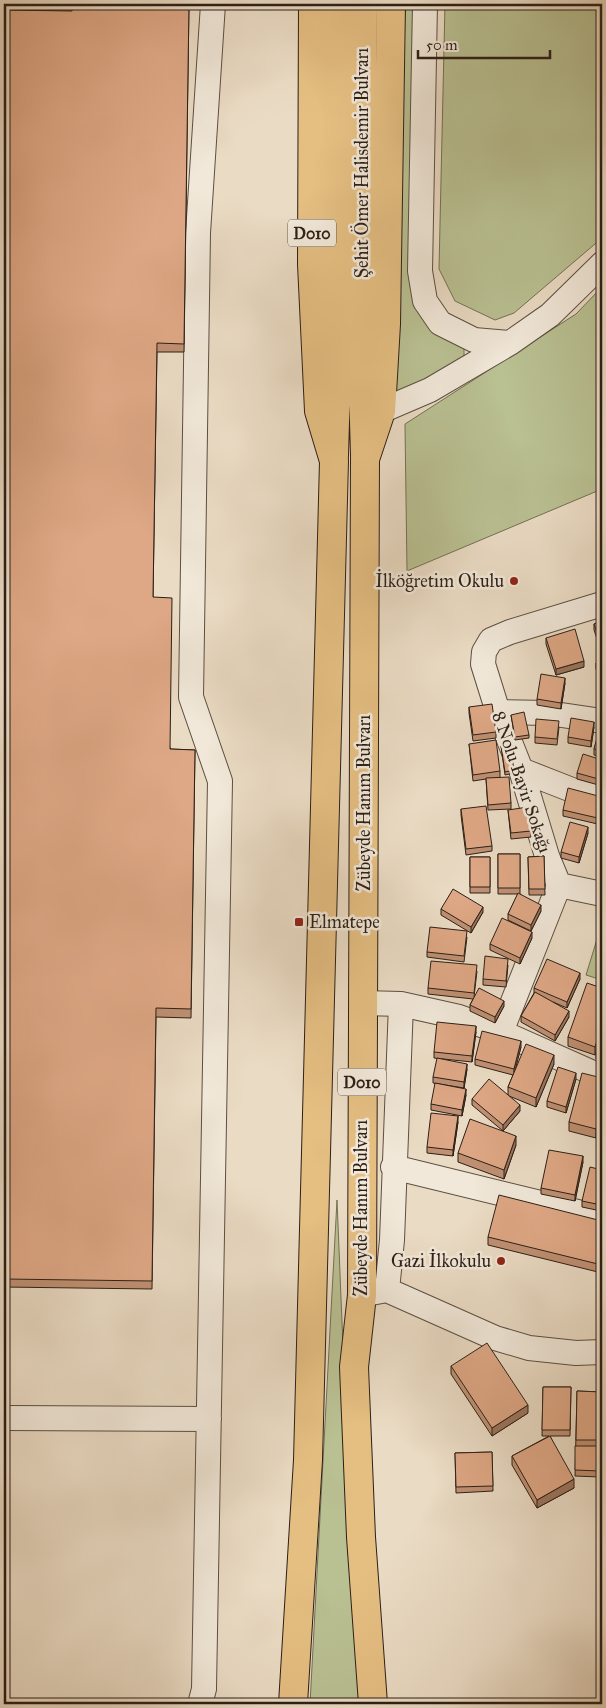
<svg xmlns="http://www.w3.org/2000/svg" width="606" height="1708" font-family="'IM FELL Great Primer',serif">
<rect width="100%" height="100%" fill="#eadbc4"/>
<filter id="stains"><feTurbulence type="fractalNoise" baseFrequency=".004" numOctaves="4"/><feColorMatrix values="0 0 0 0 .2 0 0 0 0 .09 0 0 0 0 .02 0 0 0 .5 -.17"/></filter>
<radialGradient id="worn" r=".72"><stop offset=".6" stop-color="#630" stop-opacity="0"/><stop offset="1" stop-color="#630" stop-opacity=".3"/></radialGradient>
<path fill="#b9c092" stroke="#727054" d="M405,4H418L419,312L464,345V360L396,393Z
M445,4H602V238L514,313L495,320L455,301L439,269Z
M602,287V489L407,571L405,424L576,314Z
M602,923V980L586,975Z
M337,1200L349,1493L360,1704H310Z"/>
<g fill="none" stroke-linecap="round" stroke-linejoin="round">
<defs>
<path id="minor" d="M425,4L420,271L425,301L440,323L474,340L510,343
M381,411L430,390L510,343L550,315L602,264
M498,712L548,713L602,721
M521,770L572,790L602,798
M559,885L602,894
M363,1003L401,1004L459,1017L501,1032L602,1077
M501,1032L559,885L547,856L521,770L498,712L483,664L484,652L491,640L510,632L602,604
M393,1167L602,1218
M387,1290L392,1240L401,1004
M371,1293L387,1290L495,1338L529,1348L576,1353L602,1352
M4,1418L209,1419
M200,1704L204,1689L220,781L191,697L198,233L213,4"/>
<path id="major" d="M363,4L361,321L365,455
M334,455L338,321L339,4"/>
<path id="highway" d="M293,1704L308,1460L334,461L319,411L312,264L313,4
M373,1704L361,1537L354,1367L362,1295L365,459L381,411L386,324L391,4"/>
</defs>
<use href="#minor" stroke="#5c4e42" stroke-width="26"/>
<use href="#major" stroke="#2c1f17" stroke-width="30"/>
<use href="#highway" stroke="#2c1f17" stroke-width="30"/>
<use href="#minor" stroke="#f1e8d9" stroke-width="24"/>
<use href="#major" stroke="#e5be82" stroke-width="28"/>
<use href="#highway" stroke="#e5be82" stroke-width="28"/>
</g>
<path fill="#bf9072" stroke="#2c1f17" d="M189,4L184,352H157L153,597L170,749L195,750L191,1018L156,1017L152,1289L4,1287V10L72,11Z
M602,621V653L594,630V624Z
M546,638L584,667L556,675L546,644Z
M602,659V680L596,669V663Z
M565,683L561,709L537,705V699Z
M469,707L496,732V738L473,741L469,713Z
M511,715L529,735V738L515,740Z
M602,723V757L594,755V749Z
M559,727L557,745L535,743V737Z
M594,727L591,747L568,743V737Z
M469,744L500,771V777L511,803V809L488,810L486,779L473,781Z
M501,746L514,770V773L505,775Z
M602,760V786L577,779V773Z
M602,797V825L563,816V810Z
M461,809L492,846V851L466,855L461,815Z
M508,810L531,831V837L511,839Z
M588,833L579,863L561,858V852Z
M498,854H520V894L541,911L531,931L508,920V914L518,894H498Z
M544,856L545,895H529L528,857Z
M470,857H490V893H470Z
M441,909L483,912L471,933L441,915Z
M467,937L464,962L427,957V952Z
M532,938L520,964L490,950V944Z
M508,965L506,987L483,985V979Z
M477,971L474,997L504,1006L495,1023L470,1011V1005L473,999L428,994V988Z
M580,979L567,1008L553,1002L569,1017L555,1041L521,1022V1016L534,993V988Z
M602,988V1034L595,1055L568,1046V1037Z
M476,1032L472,1062L434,1058V1052Z
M602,1039V1061L596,1059V1053Z
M521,1047L514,1072L554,1064L536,1107L509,1096L520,1111L503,1131L472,1105V1099L508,1095V1087L513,1075L475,1065V1059Z
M467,1069L464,1088L433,1083V1077Z
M602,1078L596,1138L569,1131V1122Z
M576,1079L566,1113L547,1107V1101Z
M466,1095L462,1116L431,1110V1104Z
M458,1122L453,1156L427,1153V1147Z
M516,1145L504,1179L458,1162V1153Z
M583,1162L575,1201L541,1194V1188Z
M602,1170L601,1211L582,1207V1201Z
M602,1221V1273L488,1245V1237Z
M451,1366L528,1413L492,1436L451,1374Z
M543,1387H571L570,1436H550L574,1488L537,1508L512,1465V1456L549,1436H542Z
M577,1391L602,1392V1446H600V1477L575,1476Z
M492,1452L493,1491L456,1493L455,1453Z"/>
<path fill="#9b755d" stroke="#2c1f17" d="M584,661V667L556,675V669Z
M565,678V683L561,709V703Z
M594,722V727L591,747V741Z
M588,827V833L579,863V857Z
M541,905V911L531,931V925Z
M483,907V912L471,933V927Z
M532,932V938L520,964V958Z
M580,973V979L567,1008V1002Z
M504,1001V1006L495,1023V1017Z
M569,1011V1017L555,1041V1035Z
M602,1025V1034L595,1055V1047Z
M476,1026V1032L472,1062V1056Z
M521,1041V1047L514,1075V1069Z
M554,1055V1064L536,1107V1098Z
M467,1064V1069L464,1088V1082Z
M576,1073V1079L566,1113V1107Z
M466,1089V1095L462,1116V1110Z
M520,1105V1111L503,1131V1125Z
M602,1106V1115L596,1138V1129Z
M458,1116V1122L453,1156V1150Z
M516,1136V1145L504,1179V1170Z
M583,1156V1162L575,1201V1195Z
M528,1405V1413L492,1436V1428Z
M574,1479V1488L537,1508V1500Z"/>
<path fill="#dea785" stroke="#2c1f17" d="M73,4H189L184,344L157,343L153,597L172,598L170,749L195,750L191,1009L156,1008L152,1281L4,1279V10L72,11Z
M602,621V647L594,624Z
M575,629L584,661L556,669L546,638Z
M602,659V674L596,663Z
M541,674L565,678L561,703L537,699Z
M492,704L496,732L473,735L469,707Z
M524,712L529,735L515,737L511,715Z
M571,718L594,722L591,741L568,737Z
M536,719L559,721L557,739L535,737Z
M601,723H602V751L594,749Z
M496,740L500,771L473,775L469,744Z
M510,745L514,770L505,772L501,746Z
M583,754L602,760V780L577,773Z
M509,777L511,803L488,805L486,778Z
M568,788L602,797V819L563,810Z
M486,806L492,846L466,849L461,809Z
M528,807L531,831L511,833L508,810Z
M570,822L588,827L579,857L561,852Z
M498,854H520V888H498Z
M544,856L545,889H529L528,857Z
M470,857H490V887H470Z
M453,889L483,907L471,927L441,909Z
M518,893L541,905L531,925L508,914Z
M502,918L532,932L520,958L490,944Z
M430,927L467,931L464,956L427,952Z
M485,956L508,959L506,981L483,979Z
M547,959L580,973L567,1002L534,988Z
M431,961L477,965L474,993L428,988Z
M587,983L602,988V1025L595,1047L568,1037Z
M479,988L504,1001L495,1017L470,1005Z
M535,992L569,1011L555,1035L521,1016Z
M437,1022L476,1026L472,1056L434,1052Z
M482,1031L521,1041L514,1069L475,1059Z
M602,1039V1056L596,1053Z
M526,1044L554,1055L536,1098L508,1087Z
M437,1058L467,1064L464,1082L433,1077Z
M558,1067L576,1073L566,1107L547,1101Z
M582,1073L602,1078V1106L596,1129L569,1122Z
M489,1079L520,1105L503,1125L472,1099Z
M435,1083L466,1089L462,1110L431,1104Z
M431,1113L458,1116L453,1150L427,1147Z
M470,1119L516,1136L504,1170L458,1153Z
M549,1150L583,1156L575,1195L541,1188Z
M590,1167L602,1170V1201L601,1205L582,1201Z
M499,1195L602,1221V1265L488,1237Z
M487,1343L528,1405L492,1428L451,1366Z
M543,1387H571L570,1430H542Z
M577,1391L602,1392V1440H576Z
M550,1436L574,1479L537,1500L512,1456Z
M575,1446H600V1471L575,1470Z
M492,1452L493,1486L456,1487L455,1453Z"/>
<g fill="#8f2418" stroke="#f1e8d9" stroke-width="2">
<circle cx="514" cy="581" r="5"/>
<rect x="294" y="917" width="10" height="10" rx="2.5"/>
<circle cx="501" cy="1261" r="5"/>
</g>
<g text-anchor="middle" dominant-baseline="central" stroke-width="5" stroke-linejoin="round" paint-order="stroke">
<g fill="#f1e8d9" stroke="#675b51" stroke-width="1">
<rect x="288" y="219.5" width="48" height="27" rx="4"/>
<rect x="338" y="1068.5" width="48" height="27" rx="4"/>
</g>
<g font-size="16" font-weight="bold" fill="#2c1f17">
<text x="312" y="233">D010</text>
<text x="362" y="1082">D010</text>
</g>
<g font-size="18" fill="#2c1f17" stroke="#f1e8d9">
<text transform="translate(362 163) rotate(-90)">Şehit Ömer Halisdemir Bulvarı</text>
<text transform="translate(522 782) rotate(71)">8 Nolu Bayir Sokağı</text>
<text transform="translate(364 803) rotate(-90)">Zübeyde Hanım Bulvarı</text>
<text transform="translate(361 1208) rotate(-90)">Zübeyde Hanım Bulvarı</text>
</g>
<g font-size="18" fill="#2c1f17" stroke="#f1e8d9" text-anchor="end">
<text x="504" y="581">İlköğretim Okulu</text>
<text x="309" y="922" text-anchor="start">Elmatepe</text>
<text x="491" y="1261">Gazi İlkokulu</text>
</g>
</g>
<rect width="606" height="1708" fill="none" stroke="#eadbc4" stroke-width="20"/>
<rect x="5" y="5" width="596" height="1698" fill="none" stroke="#2c1f17" stroke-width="2.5"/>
<rect x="10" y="10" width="586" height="1688" fill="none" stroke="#2c1f17"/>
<path d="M418 50v8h132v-8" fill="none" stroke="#2c1f17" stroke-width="2.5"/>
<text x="426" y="50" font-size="15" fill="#2c1f17" stroke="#f1e8d9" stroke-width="4" paint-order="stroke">50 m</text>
<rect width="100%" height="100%" filter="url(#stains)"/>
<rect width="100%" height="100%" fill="url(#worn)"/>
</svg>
